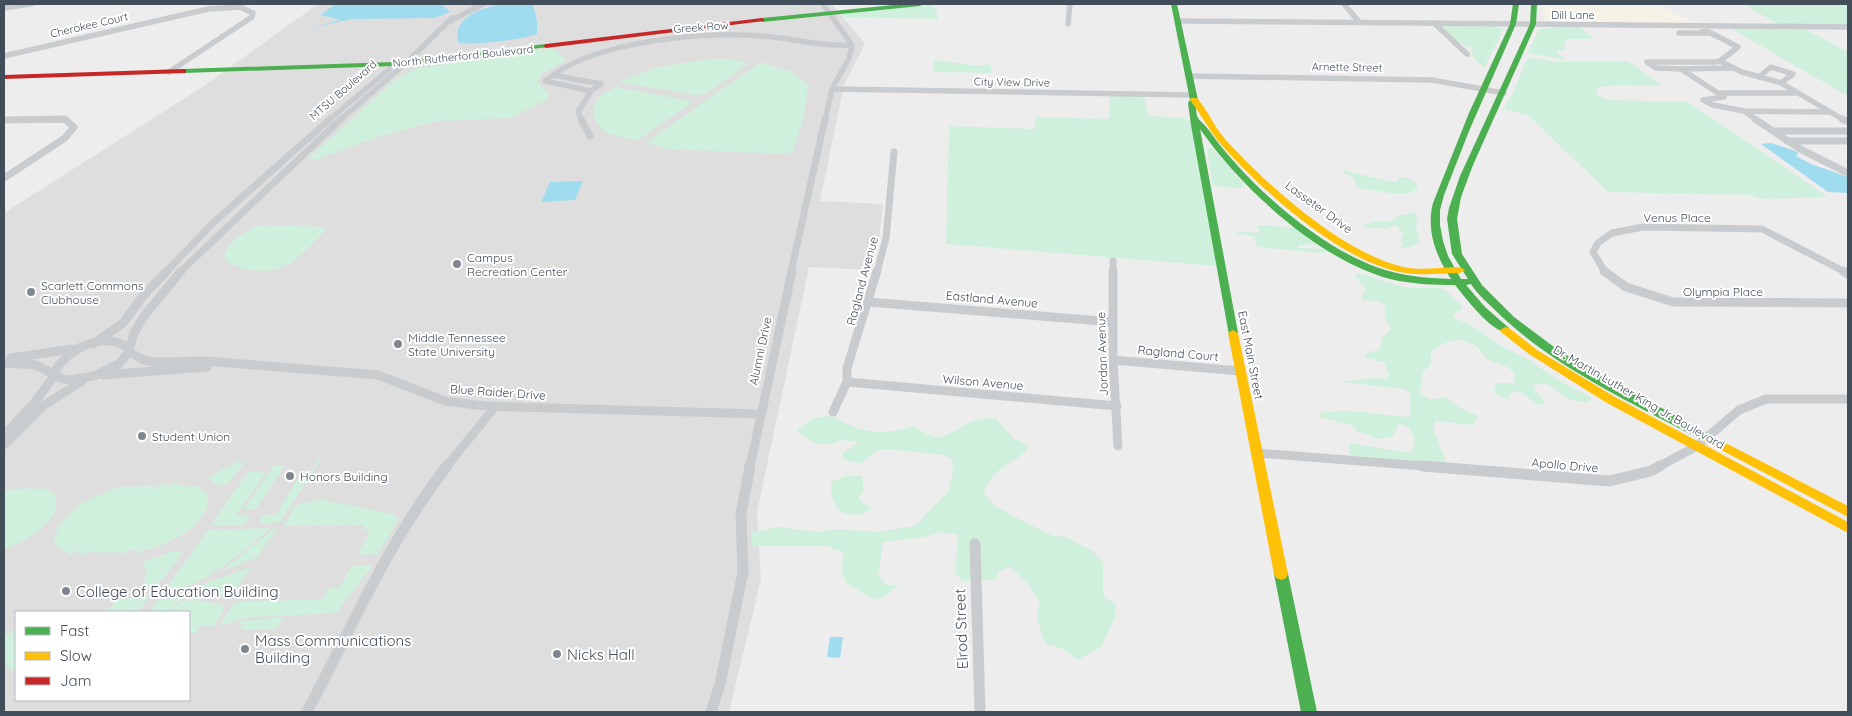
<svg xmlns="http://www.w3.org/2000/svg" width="1852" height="716" font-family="Quicksand,sans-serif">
<rect width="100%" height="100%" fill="#eeeded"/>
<path fill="#f6f2e7" d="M1543,4H1658L1695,24L1550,22L1544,20Z"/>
<path fill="#dfdedf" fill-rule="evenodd" d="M318,4H832L865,44L844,85L820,201L883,204L879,240L871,270L809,267L757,512L761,579L729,712H4V213L204,86ZM16,612H189V700H16Z"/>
<path fill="#cff0dd" d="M931,4L939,12L935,13L939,19L843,17L841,14L848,12Z
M1744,4H1848V26L1779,25Z
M1440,24L1496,26L1503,30L1484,68L1469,53L1472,54L1473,48L1457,42L1440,26Z
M1577,26L1595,39H1566L1565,44H1561L1567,49L1556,52L1565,60L1528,53L1539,29Z
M1730,28H1803L1848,52V96Z
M552,48L566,60L542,74L537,82L548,93V99L510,118L436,121L374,138L319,159H308L397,78L418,68Z
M1532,58L1561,62L1628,61L1663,86L1611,85L1598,88L1596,94L1608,100L1688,102L1828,197L1762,199L1751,195L1608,192L1528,115L1504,109L1514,91L1526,60Z
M709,59H729L749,63L705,94L697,95L619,82L658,67Z
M934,60L980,66L991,64V73L933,72Z
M761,62L792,72L808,85L804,116L792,154L666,149L647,142Z
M616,87L690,101V104L638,140C619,137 596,135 593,111L599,96Z
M1109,95L1145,96L1148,116L1185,118L1186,120L1191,121L1217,266L946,244L949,126L1034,129L1036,117L1109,119Z
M1207,148H1212L1245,185L1240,188L1213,186Z
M1341,170L1393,182H1397L1399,177C1407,178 1415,179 1418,187C1409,201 1374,188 1360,189L1355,187V180Z
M1414,212L1418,215L1416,227L1420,242L1407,248H1396L1403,245L1401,239L1404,234L1396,225L1384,229L1360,226L1377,221H1393L1395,217Z
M259,225L323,227L326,230C316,239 296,263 284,267C267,274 243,271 227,262L224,254L235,238Z
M1258,225L1296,228L1321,244L1298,245V248L1327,249L1323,253L1257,247L1254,236L1237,234L1236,231L1259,233Z
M1358,273L1407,288H1439L1445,290L1461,305L1462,309L1455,312L1453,317L1474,327L1500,345L1529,360L1558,380L1592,398L1588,402C1581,402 1574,402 1568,398C1554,390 1551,380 1533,385C1534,392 1542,396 1545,403L1541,405C1528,402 1523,386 1510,393V400L1496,395L1494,389L1497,383H1514L1515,374C1509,365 1500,365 1491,361C1483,357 1481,349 1474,345C1458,335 1444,341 1431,352V364L1423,372L1420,391C1427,401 1433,400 1444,397L1464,410L1478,416L1473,425L1435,421L1433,427L1446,463L1445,465L1349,455L1350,446L1348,443L1411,453L1415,441L1410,428L1399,424L1393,436L1379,439L1356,431L1353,426L1347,424L1319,417L1321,413C1352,407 1380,416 1410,417V394L1405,389L1341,382C1356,381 1371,376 1385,379L1389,376L1384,362L1367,358L1364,354L1380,349L1382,338L1392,329L1384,316L1386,307L1381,302L1364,300L1361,298L1366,289L1355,276Z
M826,416C837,418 843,422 852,426C872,435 893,433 913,426C922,430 928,437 938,437C953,438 966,415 996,419L1014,439L1021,441L1029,447C1011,469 996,461 984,493L995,506L1013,516L1053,536L1066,537L1094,552L1103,563V591L1105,598L1116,604L1115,617L1101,647L1077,660L1063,649L1046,644C1039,629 1035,618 1040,602L1029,585L1009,566L999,572L996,579L963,581L955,573L958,535L941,532L924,537L883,542L878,575L887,585L898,586L882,598L874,600L846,583L842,571L843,552L825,546H752L751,533L778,527L819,532L838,529L878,532L915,526L948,492L953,471L952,459L944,455L888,449L877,450L861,464L843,460L842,454L858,442L841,440L833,444H819L812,442L797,430L813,418Z
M319,459H321L280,522L258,524L264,515L277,514L302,471H311Z
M240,461L243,465L227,484L218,485L208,478C209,476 237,462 240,461Z
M274,465H285L256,509H244Z
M251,471L266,472L236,515L250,516L243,525H211L248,472Z
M846,476H862L864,491L858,498L872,509C848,523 829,511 831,482Z
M141,484L140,487L154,484L152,487H159L162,484H166L165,487L172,486L174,484H180L178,486C190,486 197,483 207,494C214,527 160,548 135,553L137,550H127L125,554H120L122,550L107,554L109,551H101L98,554H93L95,551L87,552L84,555H79L82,551L73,552L71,555L58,548L54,543L58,527L81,503L119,487H135Z
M27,487H33L32,490L41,488L55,494C64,522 25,541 4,549V491L19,488L17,490H24Z
M319,499L396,515L398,520L378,554L358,555L370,531L362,530L364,525L283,526L296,505Z
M271,528C253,542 192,599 168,586L208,530Z
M275,528L276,530L257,557L220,572Z
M176,550L181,552L180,556C169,569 161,589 142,587L147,573L145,566H142L144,562Z
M352,565H373L336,613L252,617L219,626L235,602L323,599L329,588H340Z
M252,567L230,597L196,591L206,583Z
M143,594L147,595L148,599L138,612H107L119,599L140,598Z
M172,594L185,597L167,612H150L161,597Z
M187,598L223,605V611L213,627L201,625L196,633H189V612H169Z
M284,617L276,629H240L243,624H237L242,621Z
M16,630V669H10L4,662V636Z"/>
<path fill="#a0dcf0" d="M335,4H442L450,12L435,18L351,19L307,29L340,20L321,15Z
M506,4H533L537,21V34C526,39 467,47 458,42C453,15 484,7 506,4Z
M1771,143L1795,151L1798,153L1796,156L1811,164L1848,177V193L1828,192L1761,144Z
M583,181L575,200L541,202L550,182Z
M830,637H843L840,658L827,657Z"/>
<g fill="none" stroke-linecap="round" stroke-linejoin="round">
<path stroke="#c9ccce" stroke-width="5.5" d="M823,4L852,45L849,58L832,89L825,120
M1344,4L1360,23
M4,8L31,4
M1178,21L1848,27
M448,22L483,4
M1434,23L1467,54
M1068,24L1070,4
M1703,26V29L1738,47L1720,61L1715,62H1647L1656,68L1681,69L1724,97L1703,100L1713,105L1744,111L1757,120
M1679,33H1709
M4,56L208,9L240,7L253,13L252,17L169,72
M1720,61L1742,72L1781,83L1844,120
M1681,69L1733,68
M553,75L601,84L591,91L545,81Z
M553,75C601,41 703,31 761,36C792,38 821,47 852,45
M1188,76L1432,80L1504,93
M1759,77L1771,67L1793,74L1781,83
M832,89L1192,95
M1718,93H1798
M1744,111L1828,112
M11,120H66
M329,120L399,61
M340,120L406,63L452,18
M582,120L578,112L591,91"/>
<path stroke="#c9ccce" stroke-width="7" d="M581,119L590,136
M1755,119L1800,149L1848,173
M1842,119L1848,122
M4,120L65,119L74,127L65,138L4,178
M1773,131H1848
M1787,141H1848
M1113,261V272
M166,272L213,223L330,119
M180,272L341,119
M791,272L825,119
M877,272L886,238L894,152
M1605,272L1593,252L1598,243L1612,233L1643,227L1762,229L1845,272"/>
<path stroke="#c9ccce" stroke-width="9" d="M1113,271V360L1118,446
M1604,271L1626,287L1673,302L1848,303
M1843,271L1848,274
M869,302L1113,322
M93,344L123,323L143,296L167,271
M129,352L144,360L157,362L205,361L378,375L445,401L485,406L760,414
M11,358L72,349
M1113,360L1240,371
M4,363L36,365L63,379L71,380L94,376L120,363L128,353L134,333L144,316L181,271
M54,373C65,349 107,329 129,349
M103,375L207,367
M847,382L1117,406
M833,412L847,382V368L877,271
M4,435L34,403L55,375
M4,445L43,406L82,381
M1257,453L1437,467
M446,467L495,407
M750,467L792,271
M1658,467L1697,446L1739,410L1766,399H1848"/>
<path stroke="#c9ccce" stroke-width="11" d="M1422,466L1609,481L1651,471L1660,466
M975,544L980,712
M307,712C351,629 389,540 447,466
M711,712L720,684L743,572L741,514L750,466"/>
<path fill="#4caf50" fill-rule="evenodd" d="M904,4H923L920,6L762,22L759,20L762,18Z
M1171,4H1177L1198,100L1196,103C1196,107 1196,115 1198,118C1200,121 1205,125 1208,129C1245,182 1315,244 1376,267C1401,276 1425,278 1451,279C1436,256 1426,230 1433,203L1469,113L1510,24L1513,4H1519L1516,24L1469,131L1444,195L1440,210V225L1443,241L1448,256L1461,279H1468L1452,254L1447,219L1449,208L1460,176L1530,24L1531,4H1537L1536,24L1473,165L1461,197L1457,219L1462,254L1482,285L1514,317L1554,347L1598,374L1712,435L1714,438L1712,441H1704C1632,403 1552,367 1494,309C1486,301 1477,294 1471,284L1466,285L1485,307L1509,328L1510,330L1509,332C1494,336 1464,296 1455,285C1433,285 1411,284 1390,279C1319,260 1241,188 1200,129L1238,333L1233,336L1229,335L1191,125L1188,103L1190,100Z
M546,44L549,46L548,47L393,66L183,73L179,71L183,69L393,62Z
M1281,568L1286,570L1288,574L1317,712H1301L1274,574L1276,570Z"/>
<path fill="#ffc107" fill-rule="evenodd" d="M1191,98H1197C1208,111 1214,126 1225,139C1267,185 1341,252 1403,267C1421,271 1441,267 1460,267L1465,270L1460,273C1442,273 1424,276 1406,273C1342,264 1260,189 1218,141C1208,128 1200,113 1190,100Z
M1505,327L1509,328L1537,350L1615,397L1848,522V533L1607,403L1529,354L1501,332L1500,330Z
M1233,330L1238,333L1288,574L1286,578L1281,580L1276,578L1274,574L1228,333Z
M1708,434L1848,506V517L1704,441L1702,438L1704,435Z"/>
<path fill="#c62828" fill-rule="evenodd" d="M762,18L764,19V21L546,48L543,46L546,44Z
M183,69H186V73L4,79V75Z"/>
</g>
<g fill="#7f868e" stroke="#fff" stroke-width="2">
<circle cx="457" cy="264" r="5"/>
<circle cx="31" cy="292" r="5"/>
<circle cx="398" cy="344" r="5"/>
<circle cx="142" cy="436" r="5"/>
<circle cx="290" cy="476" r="5"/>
<circle cx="66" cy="591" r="5"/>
<circle cx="245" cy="649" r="5"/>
<circle cx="557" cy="654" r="5"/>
</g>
<g text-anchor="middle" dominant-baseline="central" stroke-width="4" stroke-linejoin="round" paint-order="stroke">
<g font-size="11" fill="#434e5b" stroke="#fff">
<text x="1573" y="15">Dill Lane</text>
<text transform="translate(89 25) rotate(-13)">Cherokee Court</text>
<text transform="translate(701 27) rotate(-4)">Greek Row</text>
<text transform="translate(463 56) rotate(-6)">North Rutherford Boulevard</text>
<text transform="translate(1347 67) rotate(1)">Arnette Street</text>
<text transform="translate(1012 82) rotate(1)">City View Drive</text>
<text transform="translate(343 90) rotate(-41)">MTSU Boulevard</text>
</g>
<g font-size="12" fill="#434e5b" stroke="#fff">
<text transform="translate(1319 207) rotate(36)">Lasseter Drive</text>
<text x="1677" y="217">Venus Place</text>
<text transform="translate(862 281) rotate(-75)">Ragland Avenue</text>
<text x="1723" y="291">Olympia Place</text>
<text transform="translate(992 299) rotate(5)">Eastland Avenue</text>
<text transform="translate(760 351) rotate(-78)">Alumni Drive</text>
<text transform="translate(1178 353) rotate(5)">Ragland Court</text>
<text transform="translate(1102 354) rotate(-92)">Jordan Avenue</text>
<text transform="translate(1251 355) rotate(79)">East Main Street</text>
<text transform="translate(983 382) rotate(5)">Wilson Avenue</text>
<text transform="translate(498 392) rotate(4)">Blue Raider Drive</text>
<text transform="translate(1639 397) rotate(30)">Dr. Martin Luther King Jr. Boulevard</text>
<text transform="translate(1565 465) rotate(5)">Apollo Drive</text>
</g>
<g font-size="12" fill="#434e5b" stroke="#fff" text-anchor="start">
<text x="467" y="257">Campus<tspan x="467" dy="14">Recreation Center</tspan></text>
<text x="41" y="285">Scarlett Commons<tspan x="41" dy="14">Clubhouse</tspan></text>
<text x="408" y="337">Middle Tennessee<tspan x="408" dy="14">State University</tspan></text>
<text x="152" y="436">Student Union</text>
<text x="300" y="476">Honors Building</text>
</g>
<g font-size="15" fill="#434e5b" stroke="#fff" text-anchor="start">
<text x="76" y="591">College of Education Building</text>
<text x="255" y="640">Mass Communications<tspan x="255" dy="17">Building</tspan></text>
<text x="567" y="654">Nicks Hall</text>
</g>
<g font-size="15" fill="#434e5b" stroke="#fff">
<text transform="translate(961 629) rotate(-92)">Elrod Street</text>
</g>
</g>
<rect width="1852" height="716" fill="none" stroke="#434e5b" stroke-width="10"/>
<rect x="15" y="611" width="175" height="90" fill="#ffffff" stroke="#b4b8bd"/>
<rect x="25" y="627" width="25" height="8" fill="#4caf50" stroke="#b4b8bd"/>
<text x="60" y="636" font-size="15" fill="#434e5b">Fast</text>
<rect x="25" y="652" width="25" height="8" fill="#ffc107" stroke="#b4b8bd"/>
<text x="60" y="661" font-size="15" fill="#434e5b">Slow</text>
<rect x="25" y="677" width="25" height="8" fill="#c62828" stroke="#b4b8bd"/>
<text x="60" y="686" font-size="15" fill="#434e5b">Jam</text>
</svg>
